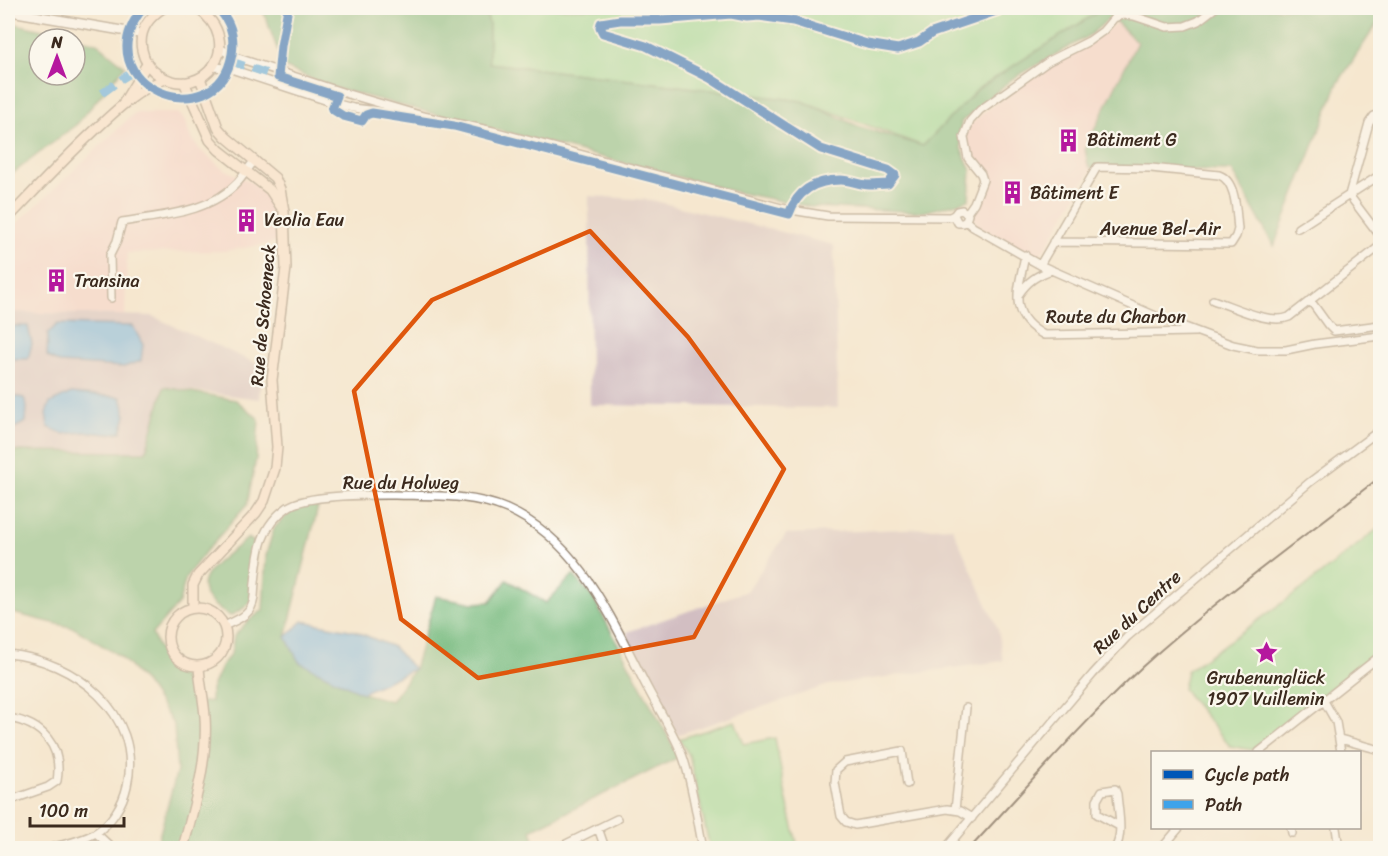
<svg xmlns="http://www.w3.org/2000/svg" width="1388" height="856" font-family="Sriracha,sans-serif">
<rect width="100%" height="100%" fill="#fbf7ec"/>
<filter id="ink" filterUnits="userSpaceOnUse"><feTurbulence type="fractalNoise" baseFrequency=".0167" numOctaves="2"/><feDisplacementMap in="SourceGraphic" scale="12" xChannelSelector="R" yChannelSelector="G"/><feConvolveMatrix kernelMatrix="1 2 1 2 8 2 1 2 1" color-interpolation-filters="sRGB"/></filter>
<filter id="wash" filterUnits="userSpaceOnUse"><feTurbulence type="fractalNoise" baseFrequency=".008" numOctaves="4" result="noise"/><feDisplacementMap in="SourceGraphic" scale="24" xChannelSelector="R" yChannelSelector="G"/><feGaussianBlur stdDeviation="1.35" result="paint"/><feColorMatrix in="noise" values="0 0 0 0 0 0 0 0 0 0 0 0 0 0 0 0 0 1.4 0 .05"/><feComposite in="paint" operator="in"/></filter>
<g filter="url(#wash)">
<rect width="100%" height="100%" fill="#f5e7cf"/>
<path fill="#f7d0cb" d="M1116,23L1137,42L1085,149L1092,169L1047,246L1036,259L977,226L973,216L990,174L984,170L967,145L966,136L969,126L984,112L1053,63L1086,47Z
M135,113H178L186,121L189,134L200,150L223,169L253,183L272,203L279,242L225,251L127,253L125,315L8,312V232Z"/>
<path fill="#d2bec2" d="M589,196L651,200L834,245L838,408L590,405Z
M8,312L152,316L262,366L259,399L164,387L147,452L8,451Z
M952,527L998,629L1003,661L829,685L677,735L632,651L627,632L747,591L786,534Z"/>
<path fill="#92da94" stroke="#668259" stroke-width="1.5" d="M485,8H1104L979,88L923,146L802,101L488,63L489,25Z
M1380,527V650L1252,750L1230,746L1183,689L1187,671L1302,589Z
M735,721L744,744L775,738L786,797L798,848H710L689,755L679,739Z"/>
<path fill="#75ba7e" stroke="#58724e" stroke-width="1.5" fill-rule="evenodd" d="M262,8H485L489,25V63L802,101L860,127L923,146L979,88L1104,8H1380V19L1338,83L1274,246L1232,171L1092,169L1088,165L1085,149L1137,42L1111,17L1090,35L1012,79L961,122V148L971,170L969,200L924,212L811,207L736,192L331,87L284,67Z
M8,22L97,43L125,66L77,124L8,177ZM39,39H75V75H39Z
M164,387L236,400L259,419L256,459L247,505L206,551L186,577L179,603L152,634L167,666L178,672L189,682L196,703L211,701V689L222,665L231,654L234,636L247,622L263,610L266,555L274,528L299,504L318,507L286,637L299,662L362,693L391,701L414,669L436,596L473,603L490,602L507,580L546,603L573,575L592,596L679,757L531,830L537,848H156L177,771L174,725L147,685L121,657L74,628L8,612V451L146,452Z
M248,538L256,543C253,557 256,592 250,602C245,609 237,612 230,616C174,585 218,563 248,538Z"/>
<path fill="#6fb3e5" stroke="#556e82" stroke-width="1.5" d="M58,324L133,326L143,345L141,361L124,367L59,363L47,356L48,333Z
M8,326H28L32,344L28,359H8Z
M71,393L121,397L126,416L121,432L108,434L86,432L63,434L48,427L46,413L50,403Z
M8,395L24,398L27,407L26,422L14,428L8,427Z
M303,621L355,631L393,647L414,669L362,693L299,662L286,637Z"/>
</g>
<g filter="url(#ink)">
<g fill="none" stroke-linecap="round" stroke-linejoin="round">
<defs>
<path id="minor" d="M220,48L232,56L348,94L423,116L493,131L785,209L828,216L950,217L954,215L957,211L962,210L968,215L966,221
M212,67L228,68L334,103L353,108L411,115
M1349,195L1369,123L1374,116L1380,114
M1349,195L1380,236
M967,213L974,203L983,180L981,174L968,158L964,137L970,121L980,110L1049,61L1089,41L1103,31L1114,18L1122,15L1134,16L1167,27L1185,26L1198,21L1215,8
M954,215L958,223H963L966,221
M966,221L973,227L1040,265L1158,317L1233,345L1257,350H1286L1315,344L1380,336
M1298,228L1380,175
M1025,255C1019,290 1006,314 1044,335L1195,332
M1040,265L1097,167L1151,168L1219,175C1237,181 1236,214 1238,229L1236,236L1231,244L1053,242
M1019,294C1028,281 1037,275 1052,270
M111,298L110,255L117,241L122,222C161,215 209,214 238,182C244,175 249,167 255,160
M1213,300C1234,307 1270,325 1289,317L1380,246
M1310,300L1328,325L1334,331L1380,325
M224,626C233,622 249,616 252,605C255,599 254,590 255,583C258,552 260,526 288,507C307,494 371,495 395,495C433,496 472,494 507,509C582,542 613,623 649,691C659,710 678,740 684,760C693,788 697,819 703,848
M8,654C73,660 144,713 127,786C123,804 111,824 94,834C81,841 65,844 51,848
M1324,701L1336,722L1341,752
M8,718C42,723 63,746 57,781L48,787L8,801
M1340,739L1380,750
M1259,752L1380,656
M907,784L902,751L845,762L836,770L835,783L841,816L846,822L855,825L947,809L960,811L972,818
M955,810L966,708
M598,828L605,848
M1291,828L1292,833
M1336,828L1339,848
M96,833L112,848
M558,848L617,819
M946,848L1093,674L1127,637L1310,482L1380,430
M1115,848C1124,836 1118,809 1117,794L1115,789L1102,791L1097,800V814L1119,826
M1162,848L1179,828"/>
<path id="tertiary" d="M8,11L142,34"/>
<path id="secondary" d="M163,8C149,17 138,31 142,50C144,60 150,70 159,75C203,103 248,43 197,8
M184,82L210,140L219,150L270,190L281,207
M124,102L147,64
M8,218C36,189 64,159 94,131C115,111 137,90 165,79
M168 637a29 29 0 1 1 58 0a29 29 0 1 1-58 0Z
M193,608V585L198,575L256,513L264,501L275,468L277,447L272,380L286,268L284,211L280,189L275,178L226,137L218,128L200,78
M183,848C194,806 208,762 205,717C204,700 200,684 199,667"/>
</defs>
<use href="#minor" stroke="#988876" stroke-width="10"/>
<use href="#tertiary" stroke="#988876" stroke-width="11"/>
<use href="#secondary" stroke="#988876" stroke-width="12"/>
<use href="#minor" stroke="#fff" stroke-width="7"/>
<use href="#tertiary" stroke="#fff" stroke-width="8"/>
<use href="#secondary" stroke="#fde4d0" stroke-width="9"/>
<path stroke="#3b2a1e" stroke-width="2" d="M970,848C1026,788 1081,724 1142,667C1217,599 1301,539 1380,477"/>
<path stroke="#3fa3ea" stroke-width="8" stroke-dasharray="15 8" stroke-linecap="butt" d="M230,61L278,77
M102,93C114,86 122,76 135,72"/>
<defs>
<path id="cycleway" d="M143,8C81,86 218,138 232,54C235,36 230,20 217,8
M288,8L281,46L278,77L337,96L332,109L343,116L362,121L366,115L372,113L454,126L789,214C797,191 815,180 841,180C850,180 860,185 869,185C875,185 882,184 888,184L895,175L888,170L821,149L710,78L646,46L603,33L600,27L601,23L620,20H660L731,14L747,17L759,16L793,21L867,44L898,49L919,42L932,33L1005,8"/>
</defs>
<use href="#cycleway" stroke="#fbf7ec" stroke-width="13"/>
<use href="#cycleway" stroke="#0057b8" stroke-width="9"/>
</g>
</g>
<path d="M0 0H1388V856H0ZM590,231L688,337L784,469L694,637L478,678L401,619L354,391L432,300Z" fill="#f5e7cf" fill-opacity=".55" fill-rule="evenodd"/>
<path fill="none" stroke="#df570d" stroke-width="4.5" stroke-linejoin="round" d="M590,231L688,337L784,469L694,637L478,678L401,619L354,391L432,300Z"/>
<defs>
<symbol id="building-bare" viewBox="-9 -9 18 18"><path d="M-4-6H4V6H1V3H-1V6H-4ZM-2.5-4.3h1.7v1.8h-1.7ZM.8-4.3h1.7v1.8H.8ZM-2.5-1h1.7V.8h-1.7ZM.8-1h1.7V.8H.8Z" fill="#b5179e" stroke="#fbf7ec" stroke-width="2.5" paint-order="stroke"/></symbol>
<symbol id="sight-bare" viewBox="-9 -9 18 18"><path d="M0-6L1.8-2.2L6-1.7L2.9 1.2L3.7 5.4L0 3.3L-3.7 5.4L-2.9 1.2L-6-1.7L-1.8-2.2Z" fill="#b5179e" stroke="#fbf7ec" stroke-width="2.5" paint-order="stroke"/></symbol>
</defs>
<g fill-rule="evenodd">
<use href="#building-bare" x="1052" y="124" width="33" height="33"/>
<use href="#building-bare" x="996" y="176" width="33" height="33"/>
<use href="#building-bare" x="230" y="204" width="33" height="33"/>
<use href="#building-bare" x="40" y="264" width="33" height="33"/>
<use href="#sight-bare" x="1250" y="636" width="33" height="33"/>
</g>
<g text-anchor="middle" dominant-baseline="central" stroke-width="4.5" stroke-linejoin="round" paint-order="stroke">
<g font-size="18" fill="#3b2a1e" stroke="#fbf7ec" text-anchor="start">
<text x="1087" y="140">Bâtiment G</text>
<text x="1030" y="193">Bâtiment E</text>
<text x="264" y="220">Veolia Eau</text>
<text x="74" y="281">Transina</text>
<text x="1266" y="678" text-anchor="middle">Grubenunglück<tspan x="1266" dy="21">1907 Vuillemin</tspan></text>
</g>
<g font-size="18" fill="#3b2a1e" stroke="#fbf7ec">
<text x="1160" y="229">Avenue Bel-Air</text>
<text transform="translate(263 315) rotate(-85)">Rue de Schoeneck</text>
<text x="1116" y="317">Route du Charbon</text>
<text x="401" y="483">Rue du Holweg</text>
<text transform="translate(1137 612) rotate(-43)">Rue du Centre</text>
</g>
</g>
<rect width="1388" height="856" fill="none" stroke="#fbf7ec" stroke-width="30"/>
<rect x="1151" y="751" width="210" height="78" fill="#fbf7ec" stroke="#aea59a" stroke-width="1.5"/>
<rect x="1163" y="770" width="30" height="9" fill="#0057b8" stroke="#aea59a" stroke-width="1.5"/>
<text x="1205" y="781" font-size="18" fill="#3b2a1e">Cycle path</text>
<rect x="1163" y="800" width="30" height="9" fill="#3fa3ea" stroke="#aea59a" stroke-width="1.5"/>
<text x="1205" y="811" font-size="18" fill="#3b2a1e">Path</text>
<g transform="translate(57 57)"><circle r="28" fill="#fbf7ec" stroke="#aea59a" stroke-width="1.5"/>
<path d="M0-4.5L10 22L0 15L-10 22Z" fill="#b5179e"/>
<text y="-9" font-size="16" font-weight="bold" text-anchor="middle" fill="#3b2a1e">N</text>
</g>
<path d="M30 817v9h94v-9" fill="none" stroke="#3b2a1e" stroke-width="3"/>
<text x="39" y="817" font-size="18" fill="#3b2a1e" stroke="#fbf7ec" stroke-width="4.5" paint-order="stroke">100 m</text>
</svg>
